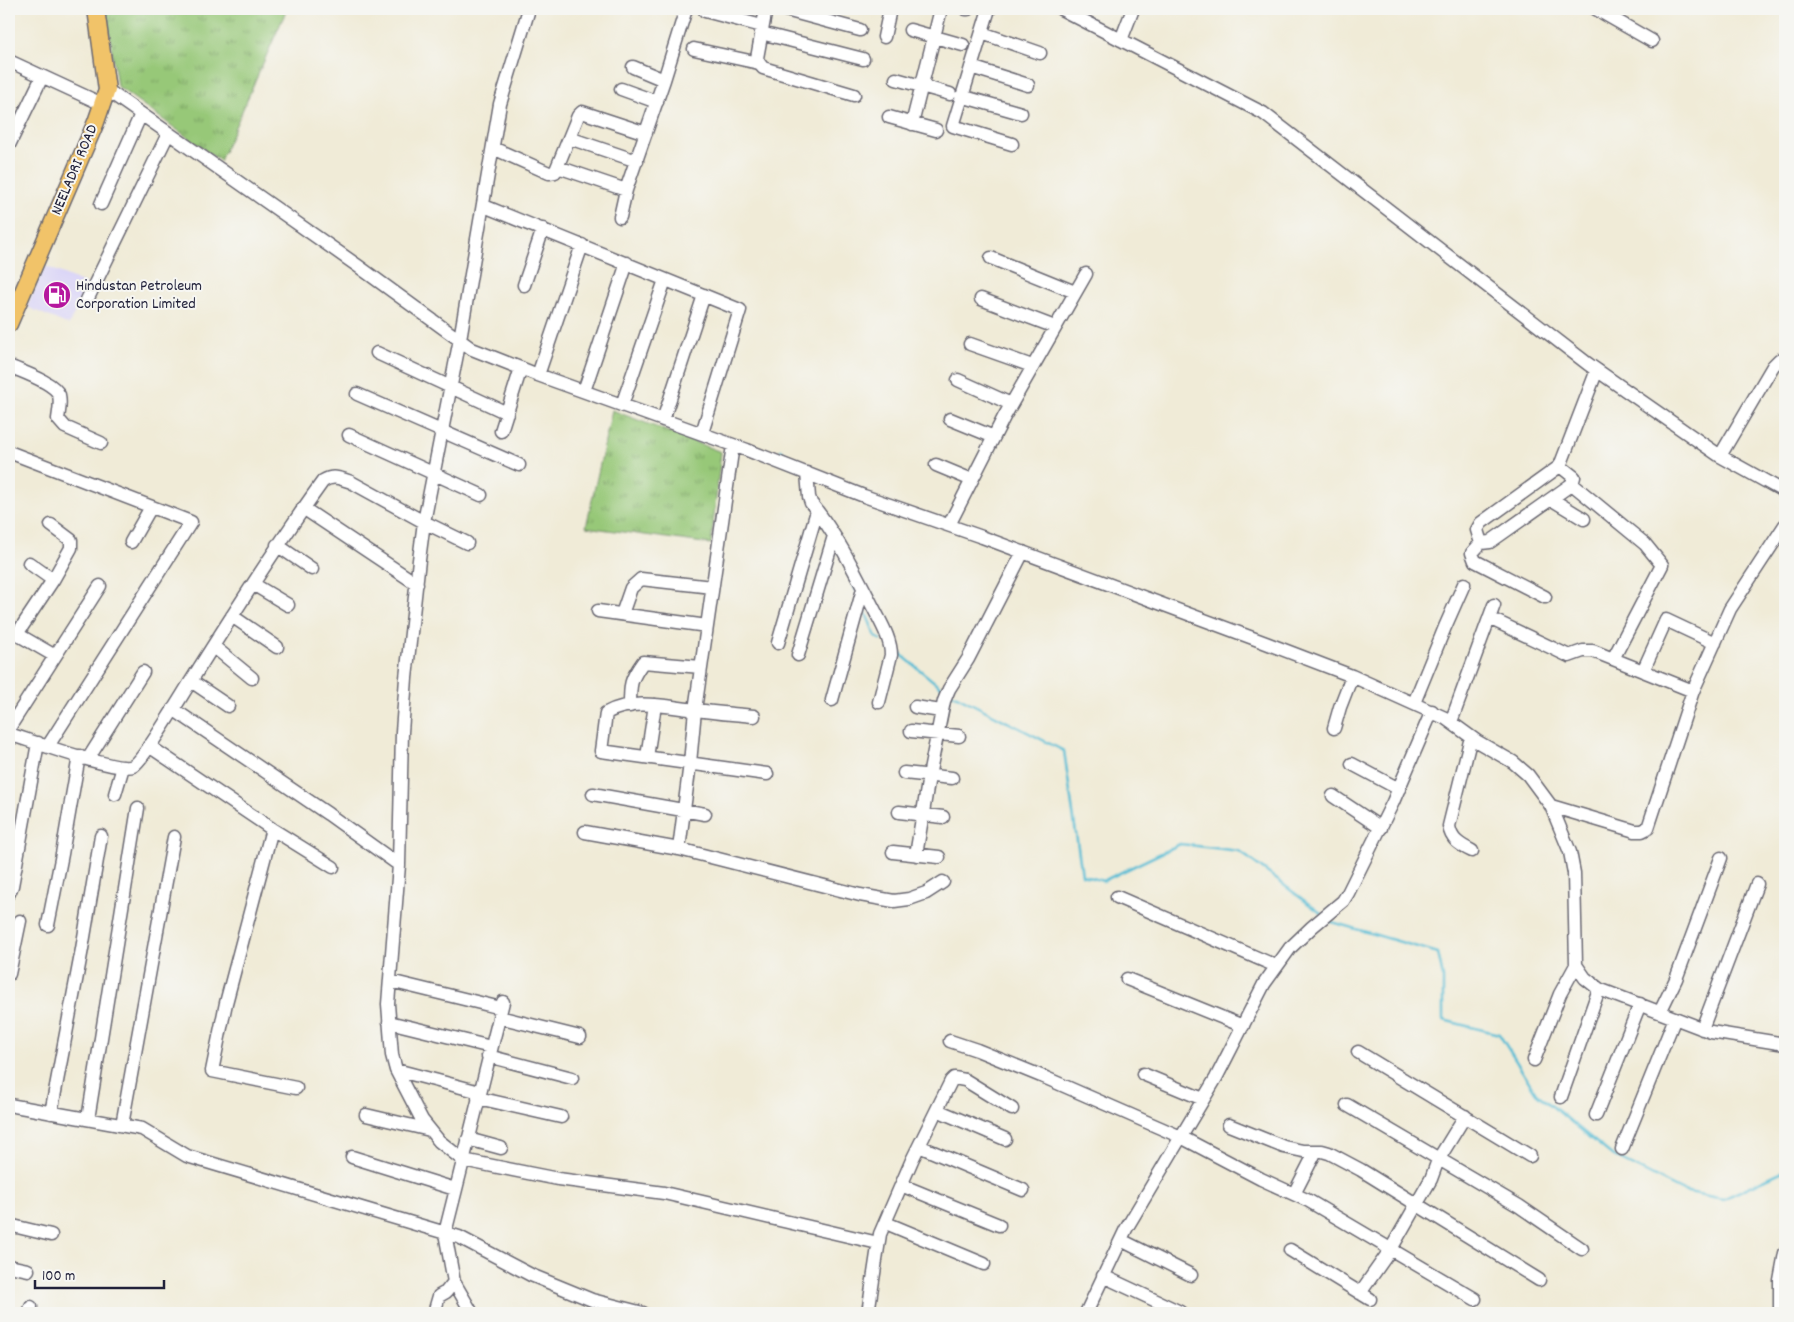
<svg xmlns="http://www.w3.org/2000/svg" width="1794" height="1322" font-family="Dekko,sans-serif">
<defs>
<pattern id="grass-tufts" width="24" height="20" patternUnits="userSpaceOnUse" patternTransform="scale(1.25)"><rect width="24" height="20" fill="#97c878"/><path d="M3 7l-1-3M5 7V3M7 7l1-3M15 17l-1-3M17 17v-4M19 17l1-3" fill="none" stroke="#7ba264"/></pattern>
</defs>
<rect width="100%" height="100%" fill="#f6f6f2"/>
<filter id="ink" filterUnits="userSpaceOnUse"><feTurbulence type="fractalNoise" baseFrequency=".02" numOctaves="2"/><feDisplacementMap in="SourceGraphic" scale="10" xChannelSelector="R" yChannelSelector="G"/><feConvolveMatrix kernelMatrix="1 2 1 2 8 2 1 2 1" color-interpolation-filters="sRGB"/></filter>
<filter id="wash" filterUnits="userSpaceOnUse"><feTurbulence type="fractalNoise" baseFrequency=".0096" numOctaves="4" result="noise"/><feDisplacementMap in="SourceGraphic" scale="20" xChannelSelector="R" yChannelSelector="G"/><feGaussianBlur stdDeviation="1.12" result="paint"/><feColorMatrix in="noise" values="0 0 0 0 0 0 0 0 0 0 0 0 0 0 0 0 0 1.4 0 .05"/><feComposite in="paint" operator="in"/></filter>
<g filter="url(#wash)">
<rect width="100%" height="100%" fill="#f0ebd7"/>
<path fill="#dbd6f7" d="M45,266L87,284L69,325L27,307Z"/>
<path fill="url(#grass-tufts)" stroke="#5c755a" d="M106,9H287L220,161L117,86Z
M612,410L721,452L711,544L586,527Z"/>
<g fill="none" stroke-linecap="round" stroke-linejoin="round">
<path stroke="#57bdd5" stroke-width="2.5" d="M781,450L788,459
M848,572L856,591
M864,609L876,637L881,640
M898,652L943,689
M951,693L1064,751L1082,875L1103,881L1180,844L1239,851L1322,914
M1328,919L1332,922L1438,953L1443,977V1020L1499,1034L1536,1093L1613,1156L1683,1191L1723,1199L1785,1170"/>
</g>
</g>
<g filter="url(#ink)">
<g fill="none" stroke-linecap="round" stroke-linejoin="round">
<defs>
<path id="minor" d="M529,9L500,104L460,339L424,522L419,560L406,678L402,732L399,865L388,1004L392,1055L396,1070L422,1120L439,1141L463,1160L558,1179L664,1193L878,1243
M766,9L757,58L759,63L763,68L854,95
M782,9L860,30
M966,9H968
M989,9L953,126L1012,144
M1061,9L1263,113L1588,364L1720,456L1785,492
M1596,9L1652,41
M705,11L762,26
M910,30L963,45
M761,33L863,59
M982,33L1040,53
M884,37L890,9
M1121,40L1133,9
M694,49L759,63
M9,61L102,104
M971,67L1028,85
M896,79L950,94
M664,80L686,9
M621,89L657,102
M107,90L358,266L472,349L538,375L747,450L864,496L982,537L1266,643L1352,676L1445,718L1478,742L1513,762L1528,775L1551,806L1570,852L1574,873L1576,965L1585,978L1599,989L1711,1032L1785,1044
M961,96L1021,113
M889,117L936,130
M912,124L941,9
M569,138L637,161
M9,145L42,77
M493,148L549,173L555,172L556,170L578,116L582,112L646,133
M558,167L626,190
M101,204L141,114
M484,206L740,310L702,433
M620,217L626,190L664,80L633,67
M991,258L1075,292
M524,285L543,229
M981,299L1055,327
M87,300L168,134
M970,344L1032,366
M377,353L507,413
M9,366C22,372 54,382 59,395C61,403 59,411 58,419L65,427L101,443
M538,375L582,245
M958,380L1011,404
M584,391L627,263
M357,394L519,465
M622,405L665,280
M950,419L994,437
M663,420L704,295
M501,431L521,368
M349,435L481,495
M9,452L191,522L48,746
M1720,456L1773,366L1779,360L1785,359
M936,465L972,480
M1560,466L1574,477L1572,484L1490,542L1481,543L1477,530L1481,523L1560,466L1597,370
M807,473L809,497L811,503C837,535 855,572 874,609C881,623 891,639 891,655L879,702
M1572,484L1645,544L1662,565L1613,659
M1551,499L1584,519
M303,508L417,584
M51,525L71,540V548L53,580L17,634L55,656
M949,525L1004,417L1086,274
M131,542L151,507
M1481,543L1472,553L1475,561L1545,597
M277,545L312,569
M29,563L53,580
M253,584L288,605
M598,611L707,626
M622,614L631,588L641,579L712,587
M232,616L277,647
M1489,618L1569,656L1583,651H1593L1693,691
M778,643L817,511
M213,646L252,678
M798,655L834,536
M1643,671L1666,620L1715,643
M191,681L228,706
M832,700L863,589
M1414,703L1445,627L1464,584
M630,706C630,684 630,680 643,662L701,667
M915,707L941,711
M173,709L328,814L399,865
M754,716C735,714 716,713 697,710C667,707 633,698 606,713L601,751L767,774
M1451,722L1494,605
M9,728L100,586
M1334,728L1340,707L1352,676
M911,731L959,736
M9,734C29,740 118,773 133,766C143,761 182,695 191,681C233,614 276,546 323,481C333,475 340,478 351,482L424,522L467,543
M1471,737L1449,826C1451,840 1460,845 1472,851
M149,746L272,829L333,867
M647,757L655,705
M88,759L143,672
M1352,764L1399,789
M904,773L952,778
M115,794L123,767
M593,794L705,814
M1333,796L1381,828
M1551,806L1635,831H1642L1648,828L1693,691L1730,609L1785,525
M899,812L943,817
M272,829L226,1003L212,1071L296,1088
M585,832L679,849L860,895L894,901L909,899L926,893L943,882
M679,849L690,763L695,710L733,445
M893,852L939,857
M916,855L929,776L944,701L949,689L968,659L1023,552
M9,893L12,886L38,743
M1117,897L1276,966
M48,925L62,854L79,756
M9,974L20,921
M1127,979L1243,1026
M390,981L501,1008
M1660,1012L1676,979L1721,858
M499,1017L580,1037
M389,1022L491,1047
M1702,1029L1757,884
M950,1041L977,1050L1046,1078L1181,1137L1261,1179L1309,1201L1475,1299
M1358,1052L1530,1156
M488,1056L572,1078
M1534,1060L1560,994L1576,965
M396,1070L480,1092
M1143,1074L1203,1099
M1561,1097L1599,989
M478,1098L561,1117
M9,1105L142,1129L187,1156L459,1237L531,1275L592,1300L643,1313
M1347,1105L1519,1206L1582,1249
M937,1110L1005,1139
M51,1113L82,949L101,836
M366,1115L430,1130
M1596,1115L1640,1004
M88,1119L138,808
M122,1125L174,837
M1229,1125L1284,1147L1303,1151H1322L1329,1153L1361,1170L1539,1280
M468,1139L501,1148
M919,1146L1023,1190
M1622,1149L1675,1018
M352,1157L455,1189
M901,1185L999,1225
M1294,1194L1316,1151
M886,1223L984,1264
M9,1225L51,1235
M1121,1240L1191,1275
M1290,1250L1370,1299
M9,1266L28,1270
M1103,1276L1180,1312
M1360,1293L1391,1249L1431,1179L1438,1160L1465,1116
M29,1313L31,1307
M434,1313L439,1296L446,1292L454,1282
M472,1313L454,1282L445,1233L503,1002
M868,1313L880,1234L912,1160L951,1081L954,1078L965,1080L1012,1109
M1086,1313L1126,1229L1216,1078L1264,984L1290,948L1312,927L1343,901L1348,893L1393,802L1432,711
M1780,1313V1280L1785,1253"/>
<path id="major" d="M9,324L96,122L107,90L96,9"/>
</defs>
<use href="#minor" stroke="#6a6872" stroke-width="15"/>
<use href="#major" stroke="#6a6872" stroke-width="19"/>
<use href="#minor" stroke="#fff" stroke-width="12"/>
<use href="#major" stroke="#f1c369" stroke-width="16"/>
</g>
</g>
<defs>
<symbol id="fuel-disc" viewBox="-11 -11 22 22"><circle r="9.5" fill="#b5179e" stroke="#f6f6f2"/><path d="M-5.5-6h7V0h2V4h1.3V-2.5L3-4.5l.8-.8L6-3V5H2.5V1h-1V6h-7ZM-4.2-4.7v3.2H.2V-4.7Z" fill="#fff"/></symbol>
</defs>
<g fill-rule="evenodd">
<use href="#fuel-disc" x="41" y="279" width="32" height="32"/>
</g>
<g text-anchor="middle" dominant-baseline="central" stroke-width="4" stroke-linejoin="round" paint-order="stroke">
<g font-size="16" fill="#22223b" stroke="#f6f6f2">
<text transform="translate(75 170) rotate(-67)">NEELADRI ROAD</text>
</g>
<g font-size="16" fill="#22223b" stroke="#f6f6f2" text-anchor="start">
<text x="76" y="286">Hindustan Petroleum<tspan x="76" dy="18">Corporation Limited</tspan></text>
</g>
</g>
<rect width="1794" height="1322" fill="none" stroke="#f6f6f2" stroke-width="30"/>
<path d="M35 1280v8h129v-8" fill="none" stroke="#22223b" stroke-width="2.5"/>
<text x="42" y="1280" font-size="15" fill="#22223b" stroke="#f6f6f2" stroke-width="4" paint-order="stroke">100 m</text>
</svg>
